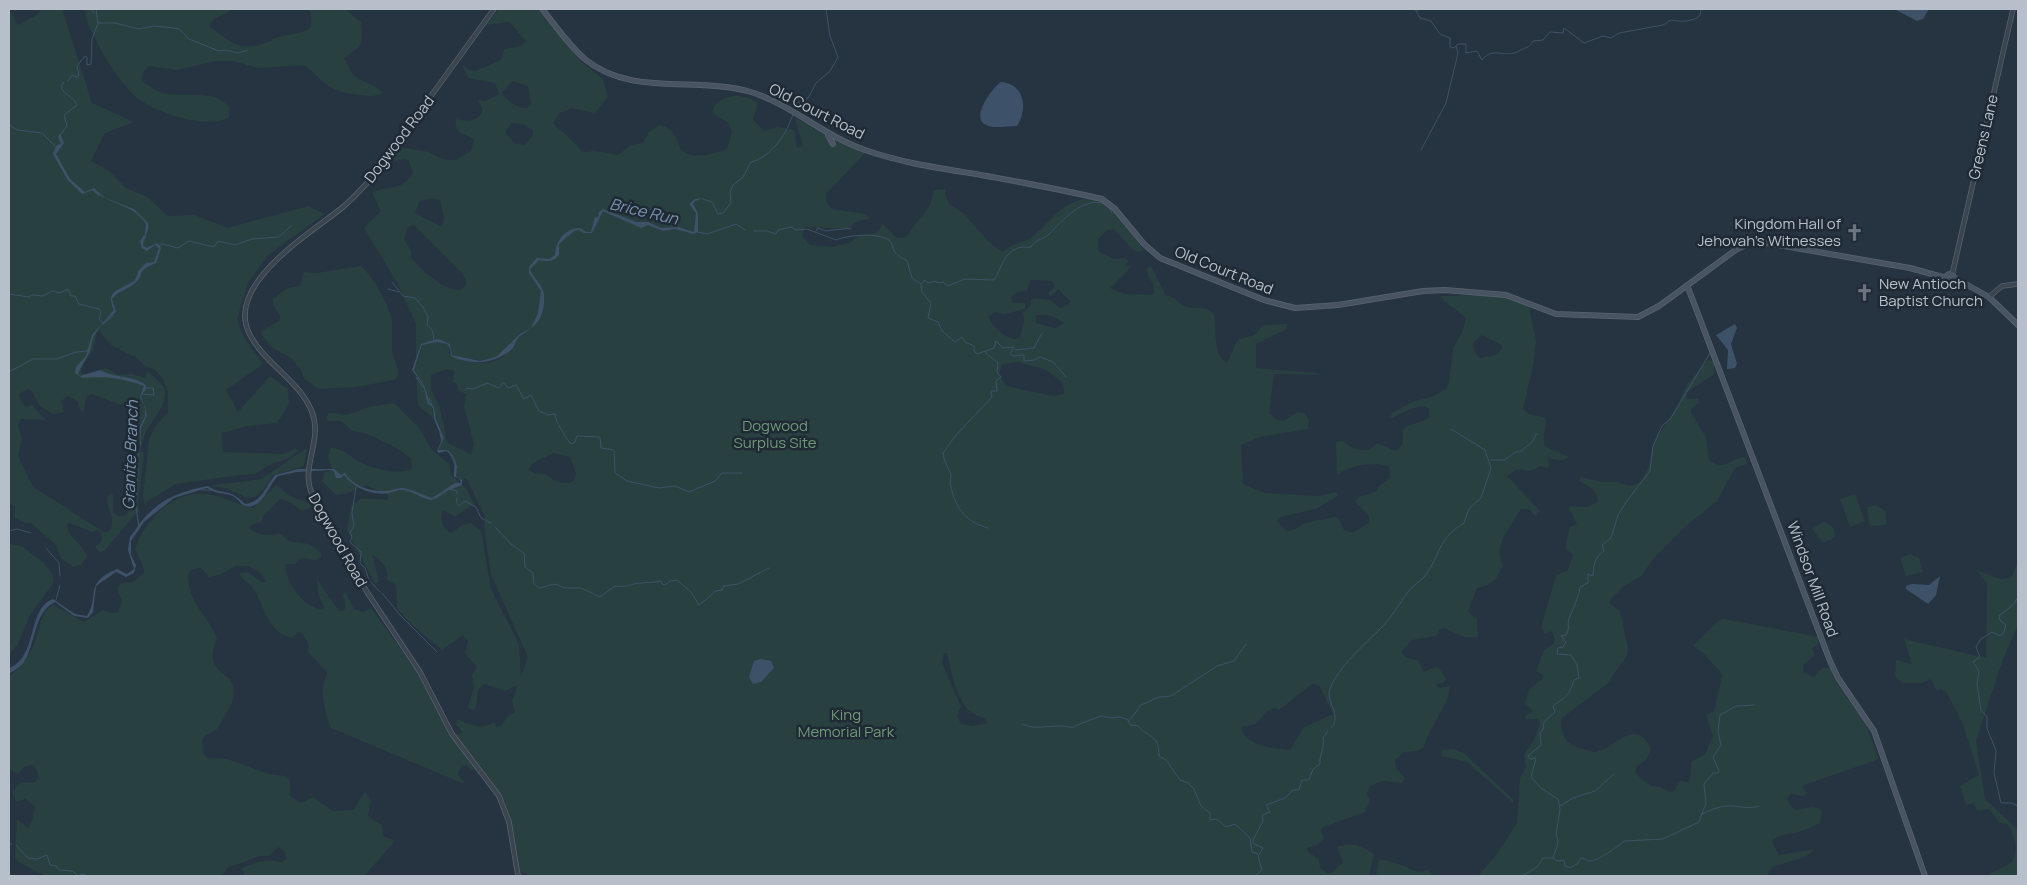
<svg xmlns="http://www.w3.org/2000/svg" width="2027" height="885" font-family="Manrope,sans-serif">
<rect width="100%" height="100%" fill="#263340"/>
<path fill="#294041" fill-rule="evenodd" d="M9,9L18,25L38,14L41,9H62L92,103L134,122L105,133L91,161L109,171L126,188L146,196L168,216L195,215L227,228L308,206L325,214L268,255L248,283L237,319L243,336L263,364L226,390L238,412L270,376L288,389L289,404L277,423L247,426L222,433L223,452L283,454L296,449L298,451L289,458L269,465L255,474L239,475L176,484L144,504L143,495L149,440L154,428L168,412V392L163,379L155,370L144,365L137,358L111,345L99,330C94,337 96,343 93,350C89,357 82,364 81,373L86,375L106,368L119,375L132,374L145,378L148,371L164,387C170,409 143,425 142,446L137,441L136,432L132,429L136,411L132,406L128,407L91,394L86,397L84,411L81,412L78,402L68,396L61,401L64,412L52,414L40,406L31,390L27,389L19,394L21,402L26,407L32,405L46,420L21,419L18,426L22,439L18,456L33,487L104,532H108C119,520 105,512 108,495L111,493L113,495V512L118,516C125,516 130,514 131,506L123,502L132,495L135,481L134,454L142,451L144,453L138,504L139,510L104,551L100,552L95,547L102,540L101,532L97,530L93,532L69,523L67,524C67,537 81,542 87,556L81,565L73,567L61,558L56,545L31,523H25L14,517L15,507L9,502Z
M85,9H229L230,11L214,19L209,26C218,32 232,45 242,46C255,48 266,43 276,38C292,31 320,39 309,9H345L361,22C364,46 362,45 344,58C347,62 349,69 352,73C361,83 375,84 383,93C374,97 368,96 359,95C330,91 326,85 305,65L258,68L233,61H215L177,70L149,66L143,72L142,80C149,86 157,92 166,94C189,98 214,88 230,108L229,117C211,131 152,112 136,97C119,82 85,30 85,9Z
M499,9H537L583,63L603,79L608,97L595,113L572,108L560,113L553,123C562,133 576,142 582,152L595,151L618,155L631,145L643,143L649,132L658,125C680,129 674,143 684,152C693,160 717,153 727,149L732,131L728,123L712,112C718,92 744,93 758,103L753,120L765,131L778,127L794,130L797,148L803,146L795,118L866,152L826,194L827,203L832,209L866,214L870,219L857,221L847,229L805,227L802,236L810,245L832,247L850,243L859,235L876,233L883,224L897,238L906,237L930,205L934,190L946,189L945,193L949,204L963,213L990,243L1003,252C1011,243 1026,243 1034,235C1052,221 1059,204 1084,199C1093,197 1101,206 1110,202L1143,249L1140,252L1133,250L1114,229L1107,230L1098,239L1099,252L1114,259L1126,258L1128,262L1125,266H1132L1110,288L1124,294L1153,295C1158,285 1146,278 1147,268L1151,266L1166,296C1176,296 1178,304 1187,307C1196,309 1207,306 1214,314C1217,329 1212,352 1226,363C1233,356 1232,346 1239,339L1255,335L1263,325L1288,324L1285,330L1256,344V368L1317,373L1323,375L1274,374L1269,413L1276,419L1283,421L1297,412L1305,413L1309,420L1308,429L1260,437L1241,445L1243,484L1265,493L1317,496L1337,492L1338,496L1316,509L1280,517L1277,521L1286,531L1294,530L1305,523L1334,517L1338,518L1344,530L1352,533L1369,523V516L1355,501L1359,497L1378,491V487L1390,478L1389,466C1371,462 1351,465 1337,475L1336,442L1344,441C1351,449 1359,451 1369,450L1377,443L1396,451L1403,443V430C1409,422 1422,425 1429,417V409C1419,401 1403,415 1390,418L1392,413L1414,401L1432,397L1446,389L1449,383L1453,348L1463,331L1466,318L1444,301L1441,296C1472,296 1501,289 1529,307L1536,341L1533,366L1523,409L1529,414L1545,418C1548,427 1541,435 1545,446L1569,457L1562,461L1548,458L1549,467L1546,468L1541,466L1530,471L1518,469L1507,476L1540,511L1536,517L1529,509H1521C1511,526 1492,546 1503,565C1495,582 1495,583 1477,588L1468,611L1477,620L1478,637L1466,638L1444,628L1440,629L1437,636L1412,640L1401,652L1406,658L1418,660L1424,672L1435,667L1439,668L1446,679L1443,683L1436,684L1438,688L1450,686C1449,706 1429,727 1424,747L1417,751L1404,752L1395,760L1396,768L1405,778L1402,783L1382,781L1370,786L1367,793L1370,801L1365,812L1323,827L1321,830L1324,838L1318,845L1307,848L1308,852L1319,859L1320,868L1327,873H1332L1343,862L1337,847C1354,842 1358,845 1374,854L1369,876H527V873L519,872L511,823L505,802L455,735L463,733L456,724L457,719C471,725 481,730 495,722L496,727L501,726L508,716L515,712L512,701L518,685L505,691L484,684L478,690L476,708L472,710L468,707L474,687L472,675L477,667L465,654L468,641L463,635L442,650L409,622L397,608L396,585L387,580C389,567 382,562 372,554L379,581L375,584L347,530L351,506L362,498L388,500V495L366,485L345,494L336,495L322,481L324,473L332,469L328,456L331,448C343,448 348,455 358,461C371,469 398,475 412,469L411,459L399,449L370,435L351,430L342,421H328L326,417L329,413L347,415L369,407L394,403L419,428L432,450L449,464L452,476L466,488L474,504L455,517L443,510C439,518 443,530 451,533L462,525L471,523L481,531L491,589L519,644L521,677L528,657L491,575L484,528L485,517L468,481L465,478L463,482L456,476C458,465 455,458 447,450H438L444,438L424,385L414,370L423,344L437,342L447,344L450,348L449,353C459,363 484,365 497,360C503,358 509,351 514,347L515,339L496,357L482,361L451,355L450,344L436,341L421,344L416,359V324L396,281L364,228L381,211L372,193C381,186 403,192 413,173L409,161L406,159L393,161L397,147L429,152L440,158L448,160H456L471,151L474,140C467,133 453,136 456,119C467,122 479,122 483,110L478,100L485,101L499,94L495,83L468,78L462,64L468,70L476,71L501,60L504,49L521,46L526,41L509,22L486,25ZM513,81L528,86L531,104L528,108C518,109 506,101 502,92ZM511,123L523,124L533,131V135L525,145L516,144L505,133ZM431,198L440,200L444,218L442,227L415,213L419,202ZM414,225L461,272L467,282C458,306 420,268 411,258V251L404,239L408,227ZM1031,280L1052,281L1055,288L1049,291V296L1053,295L1058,289L1070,301L1069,305L1060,308L1050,300L1034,298L1031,300L1030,306L1023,313L1024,321L1020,338C1008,343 993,326 988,317L995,312L1005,314L1025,309V303H1013L1011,297L1017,292L1027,291ZM1036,315H1049L1065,323L1055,328L1036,323ZM1482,335L1502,345V349L1496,355L1480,358L1474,351L1473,343ZM1018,362L1046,370L1063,383L1064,394L1053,396L1006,386L999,375L1002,364ZM446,369L455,371L452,381L457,384L459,391L466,394L464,407L474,444L471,455L447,442L440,408L431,390V375ZM554,453L570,457L576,473L574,480L570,483L557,482L545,474L534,473L528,469C534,461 545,457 554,453ZM944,653H947C953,676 957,714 985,718L987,723L971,726L961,724L957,716L961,706L942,663ZM1312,684L1319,685L1333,714L1303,728L1290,750C1275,749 1243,746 1242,727L1256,724L1267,711L1275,708L1279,710Z
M361,266C373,277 386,300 391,316C394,327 391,340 392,351C394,361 403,373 394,380L356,387L318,389L304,378L301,370L290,357L274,349L261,335V331L280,320V315L273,305V299L287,288L300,286L304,272L317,273Z
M1708,359L1714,362V374L1687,392V399H1698L1700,402L1691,409V413L1706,437L1709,460C1727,473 1730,457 1745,457L1747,464L1735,468L1717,501L1687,525L1654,558L1641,576L1624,586L1610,600V604L1620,611L1628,648L1627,655L1607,684L1561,719C1560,736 1568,747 1584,749C1588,750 1592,752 1595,752C1616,749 1635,715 1651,749L1646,760L1636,767L1635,771L1641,779L1652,786L1660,787L1670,792L1674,791L1680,781L1688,782L1690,779L1691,762L1705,754L1713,736L1706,715L1714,711L1722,676L1721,672C1711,663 1705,652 1693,646L1718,621L1724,619L1819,637L1818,644L1812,648L1815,655L1803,665V673L1814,677L1822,668H1830L1834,679L1865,723L1879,759L1805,785L1802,787L1807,793L1804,796L1791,794L1788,797L1787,800L1795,810L1812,807L1819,808L1822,811L1820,823C1813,826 1807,829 1800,832C1790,835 1780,833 1772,841L1779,855L1815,849L1805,857L1772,867L1767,876H1478L1496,855L1517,823L1520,778L1526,767L1524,755L1535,738L1540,722L1537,719H1525L1526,715L1533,711L1525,703C1527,691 1533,684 1543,679L1542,674L1536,671L1544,650L1554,643L1555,639L1551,631L1545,634L1541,627L1556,575L1568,570L1573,555L1565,548L1570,527L1577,524L1569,509L1570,506L1587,507L1598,502C1598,490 1589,487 1579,481L1581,477L1601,482H1617L1629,486L1637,484L1643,478L1649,466L1652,446L1677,406L1687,385Z
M416,377C424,385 434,409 434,419L418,405Z
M307,448L304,466L273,475L263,490L255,497H245L226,488L207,486L261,479Z
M276,485L290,496L312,504L310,508L302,511L290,502L280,499L263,516L261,522L251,525L250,528C258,538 271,534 281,534L288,541L309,544L321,553V557L315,560L301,558L295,564H286C282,579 308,614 325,608L318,594L317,579L339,611H343L346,607L343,595L345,591L354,609L363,612L371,608L414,667L452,737L475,769L472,771L466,765H462L458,774L464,783H462L331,728C325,712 318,689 327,674L326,671L308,652L309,646L302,633L298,632L292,638C266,632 265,605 252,587C248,582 241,579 239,573L248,572L263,583L266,581L258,571L249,566H235L220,575L209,577L201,568L193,569L188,574C188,603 207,614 217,638C199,681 243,666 232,702C231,706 219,727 217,729C211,734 206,733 202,741L203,753L208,758L227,759L269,774L285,776L290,781V796L301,803L313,797L333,811L354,810L365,791L371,800L368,816L382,825L383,836L395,841L364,876H242L245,872L240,869C258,862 262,859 282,862L286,859L285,852L278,847L269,856C254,854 243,865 228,867L222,876H45L17,861L15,857L17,819L28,828L33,818L35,806L25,799L17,802L12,792L21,782L34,783L39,776L34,765L25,766L18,774L9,769V676C24,665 32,653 37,635C41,623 41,613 53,605L84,622L103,610L111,613L118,612L122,601L117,589L121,583L134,582L144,572L143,566L135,549C146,517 176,487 213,495C226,498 239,505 253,508Z
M1855,494L1865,521L1850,527L1840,499Z
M1877,505L1886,512V525L1872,526L1869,524L1867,507Z
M1824,521L1834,528L1835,537L1823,543L1812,529Z
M9,544L22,546L44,563L53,575L54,582L30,615L18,644L9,655Z
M2018,547V625L2002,662L1976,741L1985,799L2018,830V876H1986L2012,862C2019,848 2015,837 2007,824L2000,823L1989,809L1977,811L1974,803L1966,805L1960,786L1979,775L1962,722L1946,692L1941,689L1937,691L1931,679L1921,683H1902L1895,676L1896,660L1912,664L1904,639L1986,658L1987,583L1976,570L2000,579L2011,578L2018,562Z
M1910,554L1919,558L1923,572L1906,576L1900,558Z
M1453,749L1464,753L1513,799V803L1467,762L1441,756L1443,750Z
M1379,859C1386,860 1393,862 1399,864C1412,868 1416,876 1429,869L1430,876H1376Z"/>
<path fill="#3d5268" d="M1894,9H1929L1923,19L1917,21Z
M1001,82C1025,84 1028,109 1017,126C1007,126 994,129 986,125C970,118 992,88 1001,82Z
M60,133L64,143L56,154L70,179L85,192L94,188L105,198L134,209L148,223C150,233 142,237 143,246L147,248L157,243L161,248L156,263C135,271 146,274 135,283C127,290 118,291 112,299L116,312L101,325L93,337L90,351L78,373L80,376L100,370C114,378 132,375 146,385V389L141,396L147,415L141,428L137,498L136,500L139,524C159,499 178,492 208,486C223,496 229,487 245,504C262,502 265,487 275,475L298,469H334L341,475L345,473C353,486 370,492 386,491C391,491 396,488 402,488C412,489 422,495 432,498L455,483H461L459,478L454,477C453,466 459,460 446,451L439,453L437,451L442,439L434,419L433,407L428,404L423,385L412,370L421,344L438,339L450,344L452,355L480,361L496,357L520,334L531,328L538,313L541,291L529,273V267L537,258L549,259L555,255C556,241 565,228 580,228L586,232H591L595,217L598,218L599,212L603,209L636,222H648L661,228L678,227L694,232L696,213L689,204L695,199L704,198L695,201L693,204L698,213V232L694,234L675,229L663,231L648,225L641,228L603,211L592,233H584L579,230L574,231L559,244V255C553,262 547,262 539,260L530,269C533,279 544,285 544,296C545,318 537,325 520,336C515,340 516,345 512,349C495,364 471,366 451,356L450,348L447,344L437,342L422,345L414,370L424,385L430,403L434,407L436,419L444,438L438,450H447C456,456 458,466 456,476L462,480V485L442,493L437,498L431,500C420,498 412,490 401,490C397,490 393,492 389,493C372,496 354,488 344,475L341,478H336L334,471L331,470L297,472L278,476C269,484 262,511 245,506C240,504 237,498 233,496C223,492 218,495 207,488L174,498L144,522L131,541V555L136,565L134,573L126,577L116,572L96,586L93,612L88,618L74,616L55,602C33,613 36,644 24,662C20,668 14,670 9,674V668C38,658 27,608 53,599L75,614L87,616C100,596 83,583 117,569L127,574L134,569L128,550L130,537L138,526L135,500L141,442L138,430L145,417V407L140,397L144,386C123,378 104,376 82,378L75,373L76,367L86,356L92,335L114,310C104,289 121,291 135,280L139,270L146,263L154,262L159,248L155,245L147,251L142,248L140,241L145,234L146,224C134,204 109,205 93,190L82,194L67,179L53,153L57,145L61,144L58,137Z
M1735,324L1737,328L1731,344L1737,364L1735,368L1727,369L1728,350L1716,335Z
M1940,576L1936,595L1928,604L1906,589V586L1912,584L1929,585Z
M761,659L771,661L774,668L761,682L753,684L749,677L754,661Z"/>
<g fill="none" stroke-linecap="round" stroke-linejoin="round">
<path stroke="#3d5268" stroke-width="1" d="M90,9L95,13
M1415,9L1420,18L1431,21L1440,34L1450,38V47L1454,48L1458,44H1466V53L1477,51L1482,60C1494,45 1505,60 1521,50C1528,46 1529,48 1533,41L1543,40L1550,32L1563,33L1564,28L1584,43L1603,36L1611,38L1619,33L1663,25L1671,20C1679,22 1695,22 1700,15L1701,9
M1417,10L1426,9
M98,23H115L139,29L154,26L174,28L179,29L189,39L219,51L225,50L238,53L248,50
M68,81L72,75L76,77L79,75L77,66L85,56L87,57V65L91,64L92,39L98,23L96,9
M794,111L796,104L808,98L816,83L830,71L838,57L830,36L826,9
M9,125L17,130L42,133L55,146
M61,134L67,126L64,115L77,105C74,97 64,95 61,87L64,82
M1421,150L1446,103L1458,53L1456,46
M54,155L62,169
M92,189L99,196
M703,199L712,202L718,214L723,213L731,203L730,192L733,185L743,177L751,162C771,157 787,134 793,114
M754,231H767L776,234L778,230L791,227L796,230L807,229L836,240C847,235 880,232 890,241C893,244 892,247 894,251C897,256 903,258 907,261L912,278L921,284L925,280L928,283L935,281L939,283L943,282L948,286L965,279L994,280C1001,270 1003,253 1018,248C1022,246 1026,248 1031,247C1035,239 1043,240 1049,234C1062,221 1083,196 1105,204C1108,206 1110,210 1112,213
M816,231L818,228L826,231L851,228
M698,232L707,234L736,224L745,230
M142,244L146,236
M157,247L162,244L178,248L189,241L214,247L218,241L235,245L252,239L279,237L291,226
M392,282L403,296L415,298L423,307L428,317L427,325C434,331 433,332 434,341
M921,285L922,292L931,303L928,318L938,322L942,331L955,342L962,337L965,342L974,346V351L977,354L994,348L996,341L1003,348L1014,347L1010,354L1013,356L1024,355V361L1034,360L1040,357L1053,362L1066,377
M388,289L399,292
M9,294L29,297L32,295L43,296L52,291L60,293L68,289L71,296H75L79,304L99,309L101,312L99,319L103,323
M103,324L113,316
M427,342L438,341
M1015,350L1034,348L1042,333
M985,352L998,363L997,372L1001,377L996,381L997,391H991L992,397L956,435L943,453C944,464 949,467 951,475C951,478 950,480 950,483C954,505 964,522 988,528
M9,372L33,359H57L76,352L88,351
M416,377L424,388
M119,378L134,382
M465,390L467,388L473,389L487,383L499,388L503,382L508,388L516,385L524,399L531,395L539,411L548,415L555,414C555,420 565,437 571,444L575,442L577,436L600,437L601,448L614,450L615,473L627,481L659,488L675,486L689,492L715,481L722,473H742
M142,394L154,395L153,388H146
M429,398L433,408
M440,434L442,442
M450,454L457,468
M138,458V450
M1490,460H1504L1516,452H1520L1532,442L1537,433
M356,487L352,513L354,526L350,532L352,537L350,542L361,552L360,563L365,568L369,580L380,592
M450,489L457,491V494
M202,490H211
M439,496L446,492
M457,498L456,502L459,506L465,501L476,507L481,518L491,523
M495,527L511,544L524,553L525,567L533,573L534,584L539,588L555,584L565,588H581L600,597L615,586C626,588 631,584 640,583C648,582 654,583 661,581L662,584L665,585L670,581L677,580L691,592L699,605L716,591L722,590L724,586L738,584L769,568
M9,531L17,529L31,533
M46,548L59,563L60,576
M382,593L400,615L437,652
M2018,597L2014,604L1999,616L2000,620L2006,625L2003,634L2000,636L1992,632L1981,639L1976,647L1980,657L1973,662L1979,671L1977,684L1981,710L1987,717V728L1996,751L1994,773L2001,803H2011L2018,806
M56,600L60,585
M1129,721L1141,705L1159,697L1171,696L1217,666L1234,661L1246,644
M1022,724C1037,732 1057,722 1073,728L1075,726L1101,716L1112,718L1119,717L1127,719L1131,725L1138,726C1150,739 1159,734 1159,756L1166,760L1180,780L1188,783L1194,789L1201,806L1210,813V820L1217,819L1226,827L1235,824L1250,838L1252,852L1258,854
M1331,728C1343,715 1325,702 1330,689C1338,667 1365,644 1381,628C1392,617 1399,604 1408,592C1412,586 1420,582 1425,576C1440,556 1438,538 1464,523L1469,509L1481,498L1491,468L1485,450L1451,429
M1560,806L1573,798L1595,791L1614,774
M1702,814C1712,809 1722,805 1734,806C1743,807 1750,809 1759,806
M9,844H12
M16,845L28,858L37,859L47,855L50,865L56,866L59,870L73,871L78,876L82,874L89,876
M1553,858L1557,861L1564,860L1565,866L1570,868L1577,864L1581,858C1584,858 1586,860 1589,861C1597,862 1619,846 1624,841L1663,839L1699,822L1706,803L1704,784L1713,773H1718L1719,771L1713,757L1721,745L1718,731L1720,715L1736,706L1755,705
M1255,876L1262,870L1258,856L1263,848L1254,844L1253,840L1263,821L1262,815L1270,812L1266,805L1285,798L1293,790H1299L1302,780H1309L1313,769L1320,764C1319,755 1325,748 1323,738L1328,731
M1522,876L1537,867L1543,858H1553C1555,850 1561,842 1556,835L1560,809L1558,799L1541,788L1531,777L1536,758L1530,759L1528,756L1541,745L1540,733L1543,729L1544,722L1555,712L1553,706C1565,697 1570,695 1574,680L1579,678L1577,665L1571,655L1557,654L1558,648L1563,647L1566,642L1561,636L1566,635C1570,629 1567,624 1569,618C1572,612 1580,593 1580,587L1588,583V574L1593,576C1594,565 1594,558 1604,551L1602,545L1611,538L1618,515L1629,498L1650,471L1653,446L1662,426L1671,418L1710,353
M2016,876L2018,874"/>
<defs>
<path id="tertiary" d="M494,9L370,180C361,189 353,199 343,207C311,233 223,285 250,335C265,364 300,381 312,412C323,441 300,467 312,494L367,592L420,672L452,734L499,796L509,822L518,876
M1952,275L2013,9
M1989,297L2002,286L2018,284"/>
<path id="secondary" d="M542,9C556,26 569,46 586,60C632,97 698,76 751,92C792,105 824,136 865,150C905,164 946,169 987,176C1025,183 1064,190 1102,199L1115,209L1144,244L1160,258L1264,300L1295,308L1338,305L1423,291L1445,290L1506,295L1556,314L1638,317L1659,306L1737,249L1755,241L1910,268L1946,278
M828,135L833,144
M1946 278a4 4 0 1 1 8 0a4 4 0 1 1-8 0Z
M1953,277L1989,297L2018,325
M1687,285L1830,661L1838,678L1874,731L1925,876"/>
</defs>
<use href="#tertiary" stroke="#58636d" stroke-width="5.5"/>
<use href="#secondary" stroke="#58636d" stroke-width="6"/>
<use href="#tertiary" stroke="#3b4550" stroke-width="4"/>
<use href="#secondary" stroke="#495463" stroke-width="4.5"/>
</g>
<defs>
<symbol id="church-bare" viewBox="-9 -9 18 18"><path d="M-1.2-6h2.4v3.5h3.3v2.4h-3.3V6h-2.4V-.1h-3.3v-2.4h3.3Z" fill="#6b7280" stroke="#1f2a35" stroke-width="2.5" paint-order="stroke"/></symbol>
</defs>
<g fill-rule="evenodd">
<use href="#church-bare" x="1842" y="220" width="25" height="25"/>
<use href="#church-bare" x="1852" y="280" width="25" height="25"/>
</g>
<g text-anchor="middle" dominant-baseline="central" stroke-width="5" stroke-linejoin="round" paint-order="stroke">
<g font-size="15" fill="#b7c0ca" stroke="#1f2a35">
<text transform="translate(817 111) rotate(27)">Old Court Road</text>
<text transform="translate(1983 137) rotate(-77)">Greens Lane</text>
<text transform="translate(399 139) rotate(-53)">Dogwood Road</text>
<text transform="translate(1224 270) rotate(22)">Old Court Road</text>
<text transform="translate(338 540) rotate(61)">Dogwood Road</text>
<text transform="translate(1813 579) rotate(70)">Windsor Mill Road</text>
</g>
<g font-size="15" fill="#b7c0ca" stroke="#1f2a35" text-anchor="end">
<text x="1841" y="223">Kingdom Hall of<tspan x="1841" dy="17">Jehovah's Witnesses</tspan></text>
<text x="1879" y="283" text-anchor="start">New Antioch<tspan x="1879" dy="17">Baptist Church</tspan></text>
</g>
<g font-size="15" fill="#6f9a76" stroke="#1f2a35">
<text x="775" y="425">Dogwood<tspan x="775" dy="17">Surplus Site</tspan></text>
<text x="846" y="714">King<tspan x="846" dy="17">Memorial Park</tspan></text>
</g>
<g font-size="16" font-style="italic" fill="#7993ac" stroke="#1f2a35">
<text transform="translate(644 211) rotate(13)">Brice Run</text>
<text transform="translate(130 455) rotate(-88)">Granite Branch</text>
</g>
</g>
<rect width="2027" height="885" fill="none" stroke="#b7c0ca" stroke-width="20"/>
</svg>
